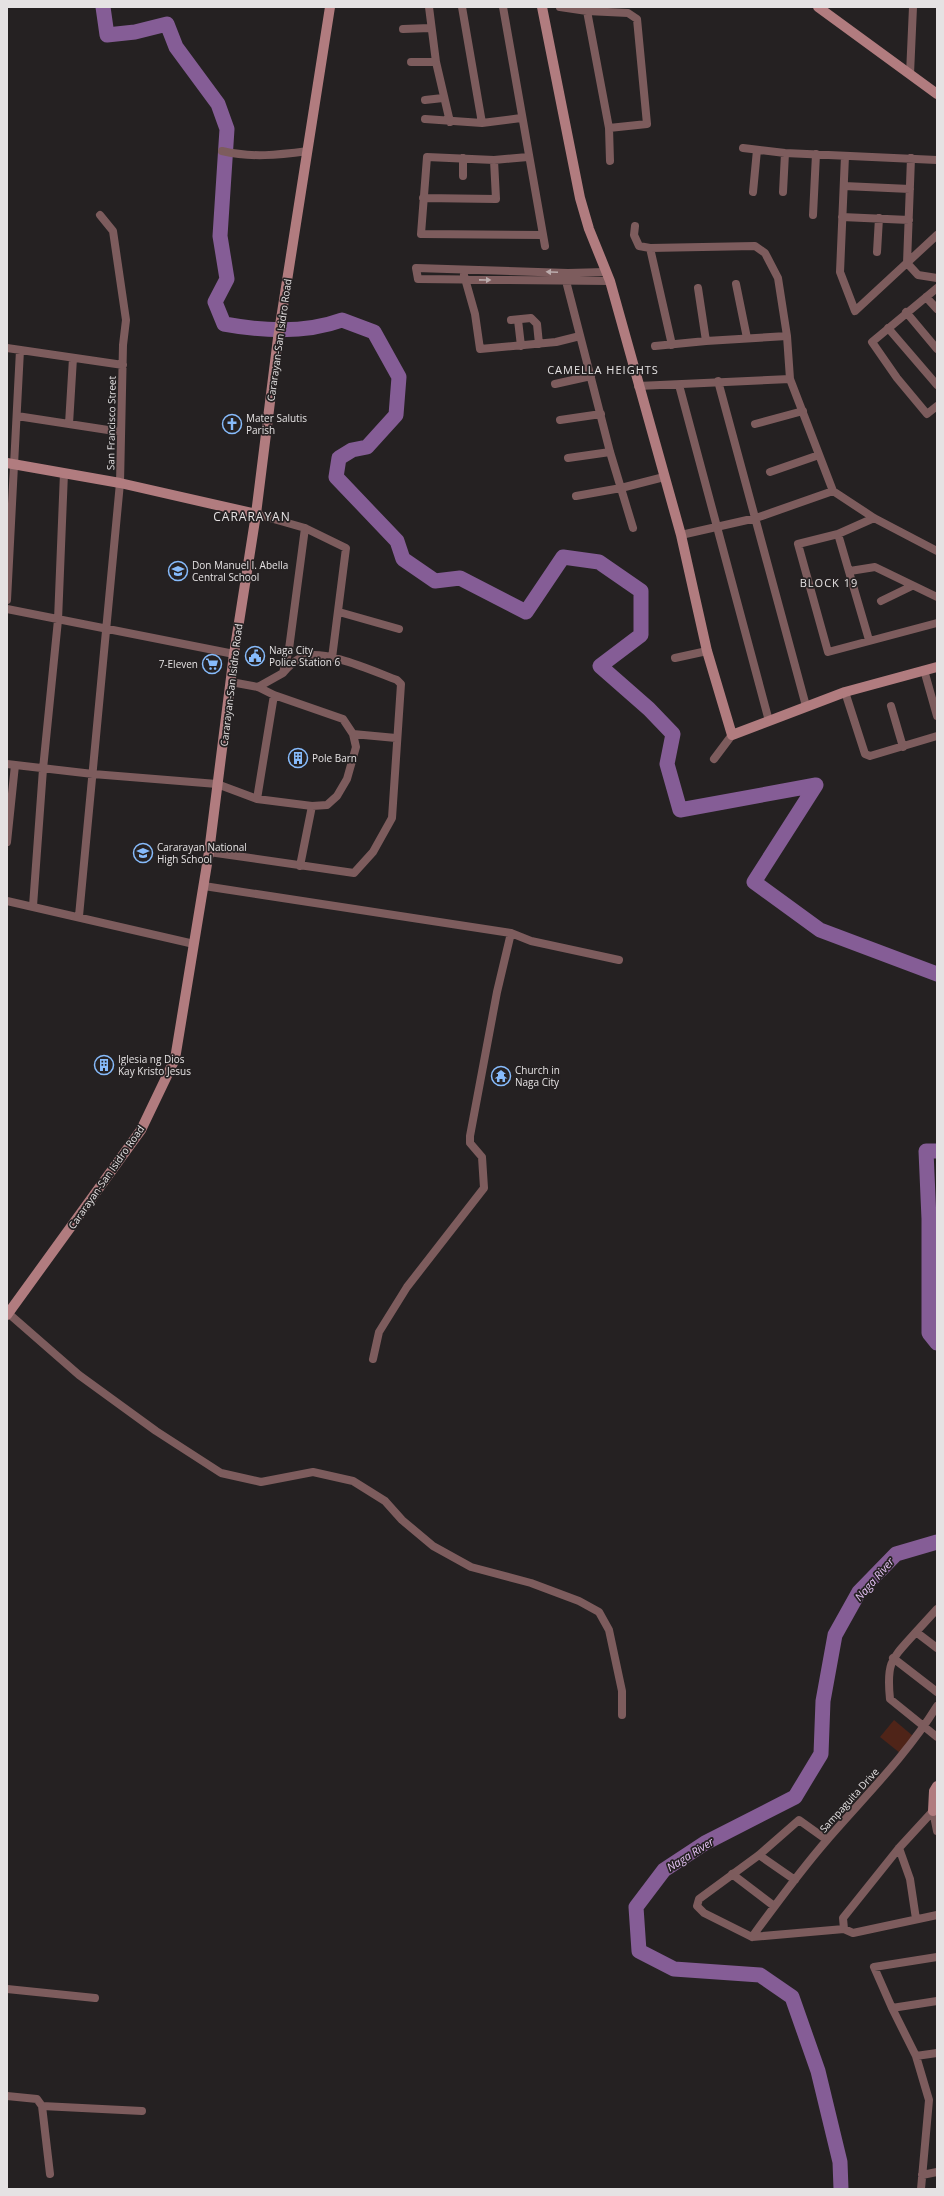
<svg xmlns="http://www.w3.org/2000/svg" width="944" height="2196" font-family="'Open Sans',sans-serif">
<rect width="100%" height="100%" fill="#252122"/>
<path fill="#4f2418" d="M894,1720L913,1736L900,1753L880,1737Z"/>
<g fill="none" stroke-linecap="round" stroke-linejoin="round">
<path stroke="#855d96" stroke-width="15" d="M103,7L107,35L135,32L167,24L176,47L218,104L227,129L220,236L227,279L215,302L224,324C262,331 304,334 342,320L374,332L399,377L396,415L367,447L352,450L339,458L336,477L397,541L403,559L435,581L460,578L526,612L563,557L599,562L641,591V635L600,666L649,709L673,734L667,764L680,810L816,785L754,882L820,930L937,974
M937,1151H926L929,1219V1333L937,1343
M841,2189L840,2162L818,2071L792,1997L760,1975L674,1969L639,1951L636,1907L664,1870L705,1843L795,1797L821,1754L823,1701L835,1635L859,1592L896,1554L937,1542"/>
<path stroke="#7d5c5d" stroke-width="8" d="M429,7L436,62L450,122
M462,7L482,123
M503,7L545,246
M560,7L587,11L628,13L637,19L647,124L609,128
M587,11L609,128L610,161
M403,29L430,28
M411,62H436
M910,74L913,7
M425,100L443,98
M425,119L482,123L521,118
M743,148L785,153L937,160
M222,151C252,158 278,155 308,151
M845,156L840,272L855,311L937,235
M528,157L494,160L427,157L421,234L543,235
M463,158V176
M911,158L907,263L918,275L937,278
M844,186L910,189
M753,192L757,150
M783,192L785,153
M423,198L496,199L494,160
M813,215L816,154
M842,217L909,220
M635,226L634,235L639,246L650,248L672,345
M650,248L755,246L765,253L778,278L787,336L790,379L833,491L874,518L937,551
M877,252L879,218
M605,272L568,273L416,268L418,279L610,281
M464,275L475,314L480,349L556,342L580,336
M567,276L566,281L610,452L633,528
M736,284L747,338
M698,288L706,341
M937,288L872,342L897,378L927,414L937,406
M926,297L937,309
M906,312L937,349
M511,320L531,318L537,324L539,344
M518,320L521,346
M888,328L937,385
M655,346L706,341L787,336
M7,348L123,365
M718,381L806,706
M555,384L591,376
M679,385L769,721
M638,386L790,379
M17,416L121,432
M560,420L601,414
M69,424L73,358
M755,424L803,411
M568,458L610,452
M770,472L819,455
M576,496L621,488L664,477
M256,514L305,528L346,548L332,658
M874,518L838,534L798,544L828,652L937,623
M838,534L869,640
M681,535L756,518L833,491
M850,571L875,567L937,597
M7,600L20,350
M881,601L912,586
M7,609L234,654
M339,612L399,629
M675,658L707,651
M924,670L937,716
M258,687L283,673L289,649L305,528
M845,692L865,754L870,756L937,736
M891,706L903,747
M353,734L396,738
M714,759L732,735
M7,764L93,774L217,784L257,799L312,806L327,805L337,796L347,779L356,747L353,734L343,719L274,695L258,687L231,682
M257,799L274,695
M7,842L15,765
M209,852L354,873L373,852L392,818L401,684L397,680C375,672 323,648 302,657C294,661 288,667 283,673
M300,866L312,806
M204,886L511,933L531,941L619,960
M7,901L194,944
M33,906L43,769L58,620L64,473
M79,916L120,483L123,345L126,320L113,231L100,215
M8,1313L79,1375L156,1431L221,1473L261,1482L313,1472L353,1481L385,1501L402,1520L433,1546L471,1567L531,1583L579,1601L599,1612L609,1630L622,1691V1715
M373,1359L379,1332L407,1287L484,1188L482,1157L470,1143V1136L497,992L511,933
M937,1609L916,1632L937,1648
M916,1632C892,1659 886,1661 890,1699L937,1737
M893,1658L937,1692
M933,1811L937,1831
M827,1840L799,1820L759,1855L699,1899L697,1906L704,1913L752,1937L844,1929L853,1933L937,1915
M899,1848L910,1879L916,1919
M759,1855L795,1880
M732,1874L774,1906
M844,1929L843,1918L899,1848L933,1811
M752,1937C776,1904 800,1871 827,1840C865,1796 906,1756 937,1706
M7,1989L95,1998
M892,2008L937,2001
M916,2056L937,2053
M7,2096L37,2099L42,2106L50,2174
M42,2106L142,2111
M922,2175L937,2172
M921,2189L929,2100L916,2056L892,2008L874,1967L937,1957"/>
<path stroke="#b17c7f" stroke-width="10" d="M542,7L580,198L589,229L610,281L681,535L707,651L732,735L845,692L937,667
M818,7L937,94
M7,463L120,483L256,514
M7,1315L141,1130L175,1059L209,852L234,654L256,514L278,338L330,7
M933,1811L934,1791L937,1786"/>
</g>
<defs><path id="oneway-solid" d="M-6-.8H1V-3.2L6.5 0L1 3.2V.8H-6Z"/></defs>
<g fill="#bbacad">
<use href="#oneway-solid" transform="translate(552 272) rotate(-178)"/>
<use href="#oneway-solid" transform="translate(485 280) rotate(1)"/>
</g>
<defs>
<symbol id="church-ring" viewBox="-11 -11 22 22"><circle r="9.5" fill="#252122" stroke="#87bbfb" stroke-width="1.5"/><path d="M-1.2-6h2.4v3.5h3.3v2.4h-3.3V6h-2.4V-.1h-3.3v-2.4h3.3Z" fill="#87bbfb"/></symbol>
<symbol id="school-ring" viewBox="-11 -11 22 22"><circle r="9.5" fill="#252122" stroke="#87bbfb" stroke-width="1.5"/><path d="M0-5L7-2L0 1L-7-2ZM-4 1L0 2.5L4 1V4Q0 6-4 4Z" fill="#87bbfb"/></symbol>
<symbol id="civic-ring" viewBox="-11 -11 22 22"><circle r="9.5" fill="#252122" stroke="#87bbfb" stroke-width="1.5"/><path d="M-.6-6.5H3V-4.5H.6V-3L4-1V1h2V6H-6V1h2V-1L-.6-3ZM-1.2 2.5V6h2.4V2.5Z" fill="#87bbfb"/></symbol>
<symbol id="supermarket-ring" viewBox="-11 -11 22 22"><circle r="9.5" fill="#252122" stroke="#87bbfb" stroke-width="1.5"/><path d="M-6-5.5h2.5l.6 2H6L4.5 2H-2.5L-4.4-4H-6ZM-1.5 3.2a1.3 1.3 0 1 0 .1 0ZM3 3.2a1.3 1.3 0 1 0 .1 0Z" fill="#87bbfb"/></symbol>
<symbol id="building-ring" viewBox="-11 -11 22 22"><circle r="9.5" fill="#252122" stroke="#87bbfb" stroke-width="1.5"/><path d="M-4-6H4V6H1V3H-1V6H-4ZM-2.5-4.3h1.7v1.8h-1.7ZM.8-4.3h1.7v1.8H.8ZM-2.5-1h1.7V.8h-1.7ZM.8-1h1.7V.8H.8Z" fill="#87bbfb"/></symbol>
<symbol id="temple-ring" viewBox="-11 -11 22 22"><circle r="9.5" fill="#252122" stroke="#87bbfb" stroke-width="1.5"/><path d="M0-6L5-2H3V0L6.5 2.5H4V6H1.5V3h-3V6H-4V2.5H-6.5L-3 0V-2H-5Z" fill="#87bbfb"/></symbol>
</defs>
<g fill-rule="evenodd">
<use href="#church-ring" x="221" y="413" width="22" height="22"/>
<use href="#school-ring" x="167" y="560" width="22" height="22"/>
<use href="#civic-ring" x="244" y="645" width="22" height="22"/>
<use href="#supermarket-ring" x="201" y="653" width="22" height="22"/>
<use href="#building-ring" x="287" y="747" width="22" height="22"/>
<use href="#school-ring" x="132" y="842" width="22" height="22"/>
<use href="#building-ring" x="93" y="1054" width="22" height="22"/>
<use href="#temple-ring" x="490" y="1065" width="22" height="22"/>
</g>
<g text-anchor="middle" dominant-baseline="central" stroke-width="3.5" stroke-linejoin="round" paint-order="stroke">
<g font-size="10" fill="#e5e2e3" stroke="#252122">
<text transform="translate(279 340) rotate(-82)">Cararayan-San Isidro Road</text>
<text transform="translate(111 423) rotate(-89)">San Francisco Street</text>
<text transform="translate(231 685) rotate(-83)">Cararayan-San Isidro Road</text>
<text transform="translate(106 1177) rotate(-55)">Cararayan-San Isidro Road</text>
<text transform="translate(849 1800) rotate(-48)">Sampaguita Drive</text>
</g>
<g font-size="10" fill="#e5e2e3" stroke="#252122" text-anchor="start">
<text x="246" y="418">Mater Salutis<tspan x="246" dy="12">Parish</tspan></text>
<text x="192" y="565">Don Manuel I. Abella<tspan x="192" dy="12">Central School</tspan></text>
<text x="269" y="650">Naga City<tspan x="269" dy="12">Police Station 6</tspan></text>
<text x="198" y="664" text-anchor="end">7-Eleven</text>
<text x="312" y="758">Pole Barn</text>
<text x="157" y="847">Cararayan National<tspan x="157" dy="12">High School</tspan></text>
<text x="118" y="1059">Iglesia ng Dios<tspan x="118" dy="12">Kay Kristo Jesus</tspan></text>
<text x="515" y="1070">Church in<tspan x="515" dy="12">Naga City</tspan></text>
</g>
<g font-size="11" letter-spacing="1" fill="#e5e2e3" stroke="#252122">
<text x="603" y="369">CAMELLA HEIGHTS</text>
<text x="829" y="582">BLOCK 19</text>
</g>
<g font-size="11" font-style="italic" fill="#e5c3f5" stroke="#252122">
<text transform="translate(874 1579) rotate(-49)">Naga River</text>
<text transform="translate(690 1854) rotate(-32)">Naga River</text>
</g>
<g font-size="12" letter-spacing="1" fill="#e5e2e3" stroke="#252122">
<text x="252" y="516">CARARAYAN</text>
</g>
</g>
<rect width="944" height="2196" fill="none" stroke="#e5e2e3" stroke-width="16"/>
</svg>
